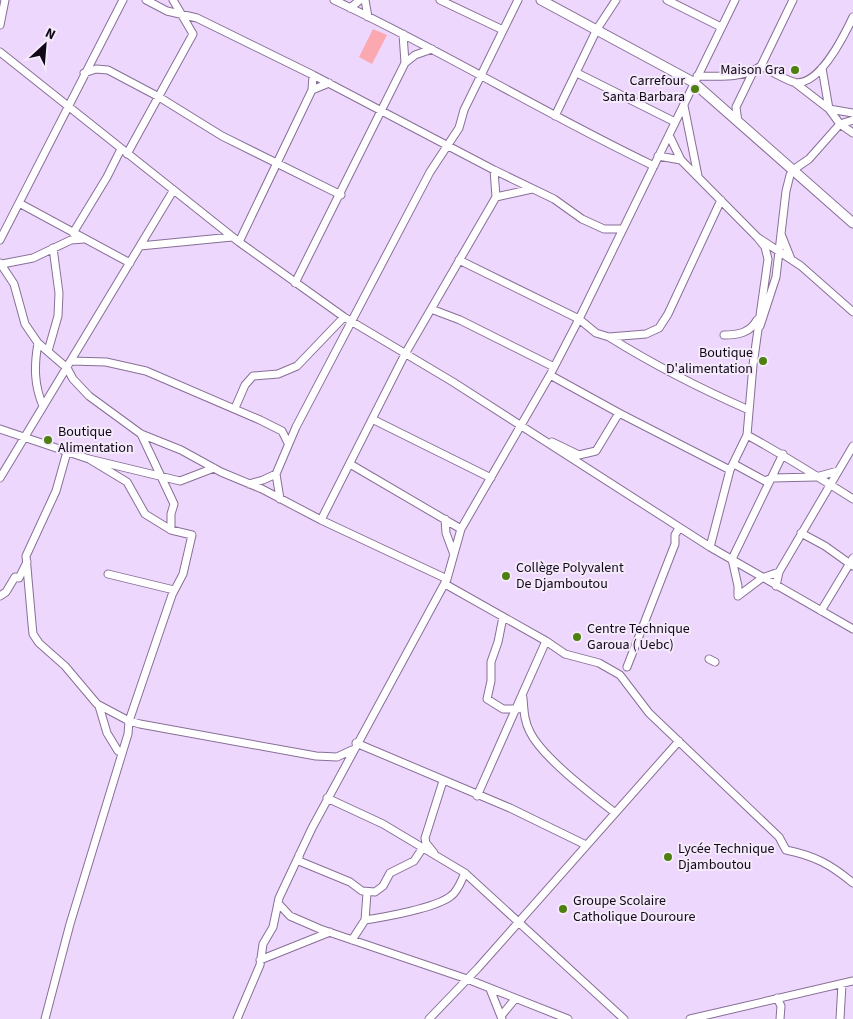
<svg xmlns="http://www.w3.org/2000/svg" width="853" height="1019" font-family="'Source Sans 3',sans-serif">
<rect width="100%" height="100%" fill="#eed7fc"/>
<path fill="#fba8b1" d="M373,29L387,35L372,64L359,57Z"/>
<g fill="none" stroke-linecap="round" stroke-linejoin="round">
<defs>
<path id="minor" d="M146,0L167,11L197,18L313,75L494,170L554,199L582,219L604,229H623
M334,0C443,51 545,114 654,166
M365,0L368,17
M440,0L503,30
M667,0L721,27
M350,8L360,0
M0,25L5,0
M403,34L405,63
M0,52L239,242L344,317L453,382L710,547L853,629
M761,66C771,71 782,78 793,82C818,89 844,36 853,17
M822,68L829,109
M84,73L96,69L108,70L159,97L222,136L341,195
M577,73L675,122
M697,76C718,76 743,79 761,66L793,0
M312,90L329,83
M684,106L698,176
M829,109L853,113
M555,116L597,29L616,0
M738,122L736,107L753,72
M840,124L853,133
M840,124L853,120
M670,137L681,160L757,237L801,266L853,312
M127,154L193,34L173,0
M658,156L681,160
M496,197L532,189
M19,203L130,263
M73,233L107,177L121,149
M781,234L791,259
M0,240L123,0
M239,242L312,90L313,75
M140,246L232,237
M459,260L579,319L596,333L609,337L646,334L659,328L668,314L721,200
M0,263L14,284L25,324L38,343C34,366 34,385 43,406
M2,264L33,258L71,240L84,239
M295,283L405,63L415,55L432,49
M431,309L460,320L554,367
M760,326L776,277L786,191L790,175L793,170L809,159L840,124L829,109L794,82
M724,335C738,335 750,333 757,320
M609,337C654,365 701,389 749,410
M38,343L67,368L73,379L89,396L141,434L181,450L221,472L262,489L321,520L447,579L448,575
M48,351L58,316L59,293L53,248
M71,361L106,362L146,371L260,420L282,431L288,443
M550,375L619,413L730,470
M235,408L245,385L253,376L278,374L297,366L344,317
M372,419L491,478
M0,429L89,459L180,481L214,468
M141,434L174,504L171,514V530
M747,435C784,455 818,477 853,499
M552,442L579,455L596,451L619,413
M67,452L56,491L26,556L32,624L33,634L39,643L65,666L97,704L129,721L140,724L316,756L337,757L352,750
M350,464L461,529
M734,464L765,481L772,478L816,477L838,471
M0,478L173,191
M249,484L263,480L276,474
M280,499L276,474L296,427L430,172L459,128L464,110L518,0
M445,519L446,533L453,552
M321,520L405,354L496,197L494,170
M801,533L825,546L853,566
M710,547L730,470L747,435L753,365L768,259L765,247L757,237
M108,574L174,590
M445,584L546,641L565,654L599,663L620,675L649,713L779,837L786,850C815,856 830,864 853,883
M776,586L779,572L853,446
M0,596L6,592L15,577L19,578L27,562
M738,596V586L732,559L783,454
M738,596L762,578L779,572
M821,611L853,558
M503,617L498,642L491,662V681L487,699L503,709H518
M709,659L715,662
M627,667L675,544V535L679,528
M523,698C524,710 524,721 530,732C542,757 591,794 614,812
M99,706L107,733L118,751L122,752
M356,743L510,808L586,845
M477,796L546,641
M327,798L383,824L465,873L624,1019
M434,853L426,843L425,838L443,781
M299,855V861L350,882L362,891L375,892L383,886L390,873L414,861L422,849
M278,903L290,916L320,929L467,979L568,1019
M365,920C385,917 436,908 451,896C458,891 461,881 465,873
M352,940L365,920L367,893
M260,960L330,932
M490,989L502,1019
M777,998L781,1006L780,1019
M501,1016L515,999
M45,1019L70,924L128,734L129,721L172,595L183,574L192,535L171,530L145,514L127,482L89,459
M237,1019L260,965L263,944L273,927L279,898L312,828L447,579L461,529L550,375L579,319L735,0
M429,1019L478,968L679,741
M690,1019L853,981
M840,1019L842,984"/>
<path id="major" d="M541,0L693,82L853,223"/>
</defs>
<use href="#minor" stroke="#886f98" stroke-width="9"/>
<use href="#major" stroke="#886f98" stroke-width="11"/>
<use href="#minor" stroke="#fff" stroke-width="7"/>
<use href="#major" stroke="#fff" stroke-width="9"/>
</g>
<g fill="#4d7f11" stroke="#f5eafc" stroke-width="2">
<circle cx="795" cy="70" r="5"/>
<circle cx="695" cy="89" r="5"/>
<circle cx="763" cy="361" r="5"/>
<circle cx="48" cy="440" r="5"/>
<circle cx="506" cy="576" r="5"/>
<circle cx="577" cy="637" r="5"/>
<circle cx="668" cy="857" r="5"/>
<circle cx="563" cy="909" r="5"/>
</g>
<g text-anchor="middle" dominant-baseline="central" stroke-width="4" stroke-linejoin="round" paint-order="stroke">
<g font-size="14" fill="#110817" stroke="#f5eafc" text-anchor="start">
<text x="785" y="70" text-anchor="end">Maison Gra</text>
<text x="685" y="81" text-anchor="end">Carrefour<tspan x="685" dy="16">Santa Barbara</tspan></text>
<text x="753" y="353" text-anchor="end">Boutique<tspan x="753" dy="16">D'alimentation</tspan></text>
<text x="58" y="432">Boutique<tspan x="58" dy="16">Alimentation</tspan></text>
<text x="516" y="568">Collège Polyvalent<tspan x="516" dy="16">De Djamboutou</tspan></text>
<text x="587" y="629">Centre Technique<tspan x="587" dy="16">Garoua ( Uebc)</tspan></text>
<text x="678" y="849">Lycée Technique<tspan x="678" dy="16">Djamboutou</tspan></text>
<text x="573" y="901">Groupe Scolaire<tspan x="573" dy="16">Catholique Douroure</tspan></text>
</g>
</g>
<g transform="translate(45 45) rotate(26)" stroke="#f5eafc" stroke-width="4" paint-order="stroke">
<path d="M0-4L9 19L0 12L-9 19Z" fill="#110817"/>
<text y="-8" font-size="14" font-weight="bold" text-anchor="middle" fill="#110817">N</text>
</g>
</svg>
